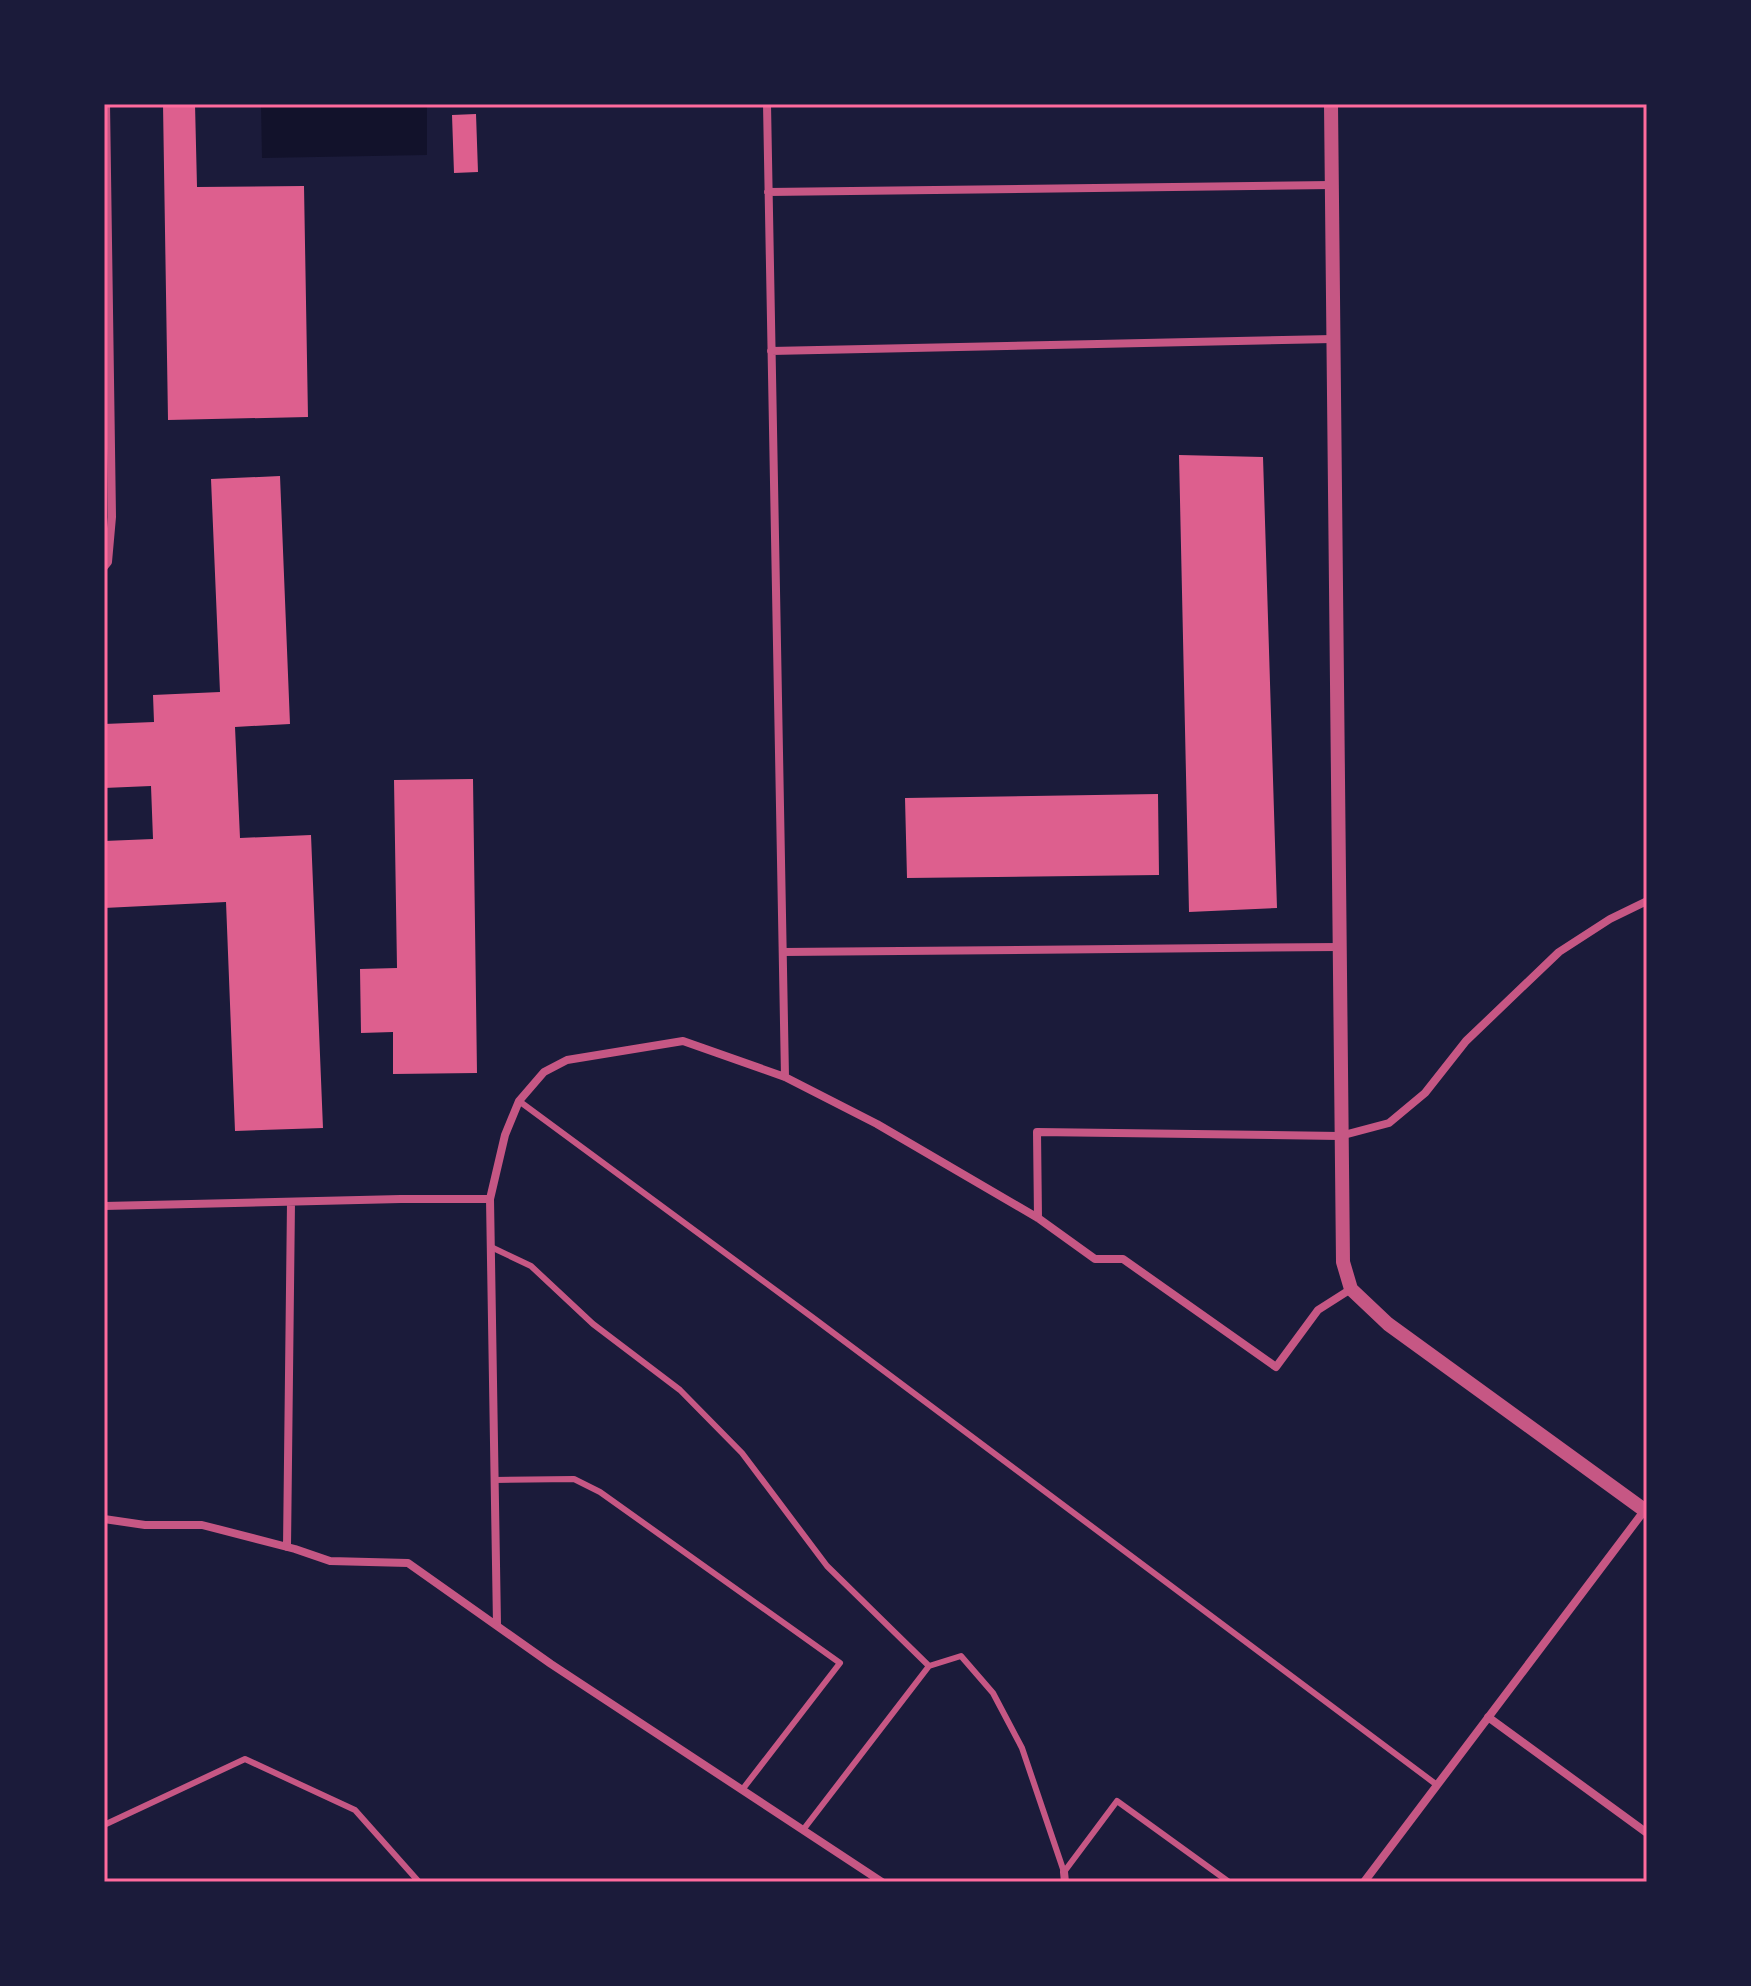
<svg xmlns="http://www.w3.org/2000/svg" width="1751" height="1986" font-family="'Fira Sans',sans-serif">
<rect width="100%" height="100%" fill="#1b1b3a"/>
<path fill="#12122b" d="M261,104H427V155L262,158Z"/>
<path fill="#dd5f8e" d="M163,104H195L197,187L304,186L308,417L168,420Z
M476,114L478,172L454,173L452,115Z
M1179,455L1263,457L1277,908L1189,912Z
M280,476L290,724L235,727L240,838L311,835L323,1128L235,1131L226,902L104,908V841L153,839L151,786L104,788V724L154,722L153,695L220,692L211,479Z
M473,779L477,1073L393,1074V1032L361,1033L360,969L397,968L394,780Z
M1158,794L1159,875L907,878L905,798Z"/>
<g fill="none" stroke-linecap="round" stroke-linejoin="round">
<path stroke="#c65784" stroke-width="6" d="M519,1101L812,1317L1437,1785
M491,1247L531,1266L593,1324L680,1390L742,1453L827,1566L929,1666
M494,1480L574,1479L600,1492L840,1663L742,1790
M104,1825L245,1759L355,1810L419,1882
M803,1830L929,1666L961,1656L993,1693L1022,1748L1064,1872
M1064,1872L1117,1801L1229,1882"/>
<path stroke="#c65784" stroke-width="8" d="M767,104L785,1077
M768,192L1331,185
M771,351L1333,339
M104,567L108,562L112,517L106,104
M783,952L1339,947
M104,1206L401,1199H490
M1038,1218L1037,1132L1340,1136L1389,1123L1425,1093L1466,1041L1559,952L1610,919L1647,901
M104,1519L145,1525H202L295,1549L330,1561L408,1563L551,1664L882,1882
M287,1547L291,1202
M497,1625L490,1199L505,1135L519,1101L544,1072L567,1060L683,1041L785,1077L877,1124L1038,1218L1095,1259H1123L1276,1367L1318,1310L1351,1289
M1488,1717L1647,1833
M1064,1872L1065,1882
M1364,1882L1647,1507"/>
<path stroke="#c65784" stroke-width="14" d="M1331,104L1343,1262L1351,1289L1388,1324L1647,1512"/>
</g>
<rect width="1751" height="1986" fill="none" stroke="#1b1b3a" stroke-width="212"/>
<rect x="106" y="106" width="1539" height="1774" fill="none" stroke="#ff6b9d" stroke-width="3"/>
</svg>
